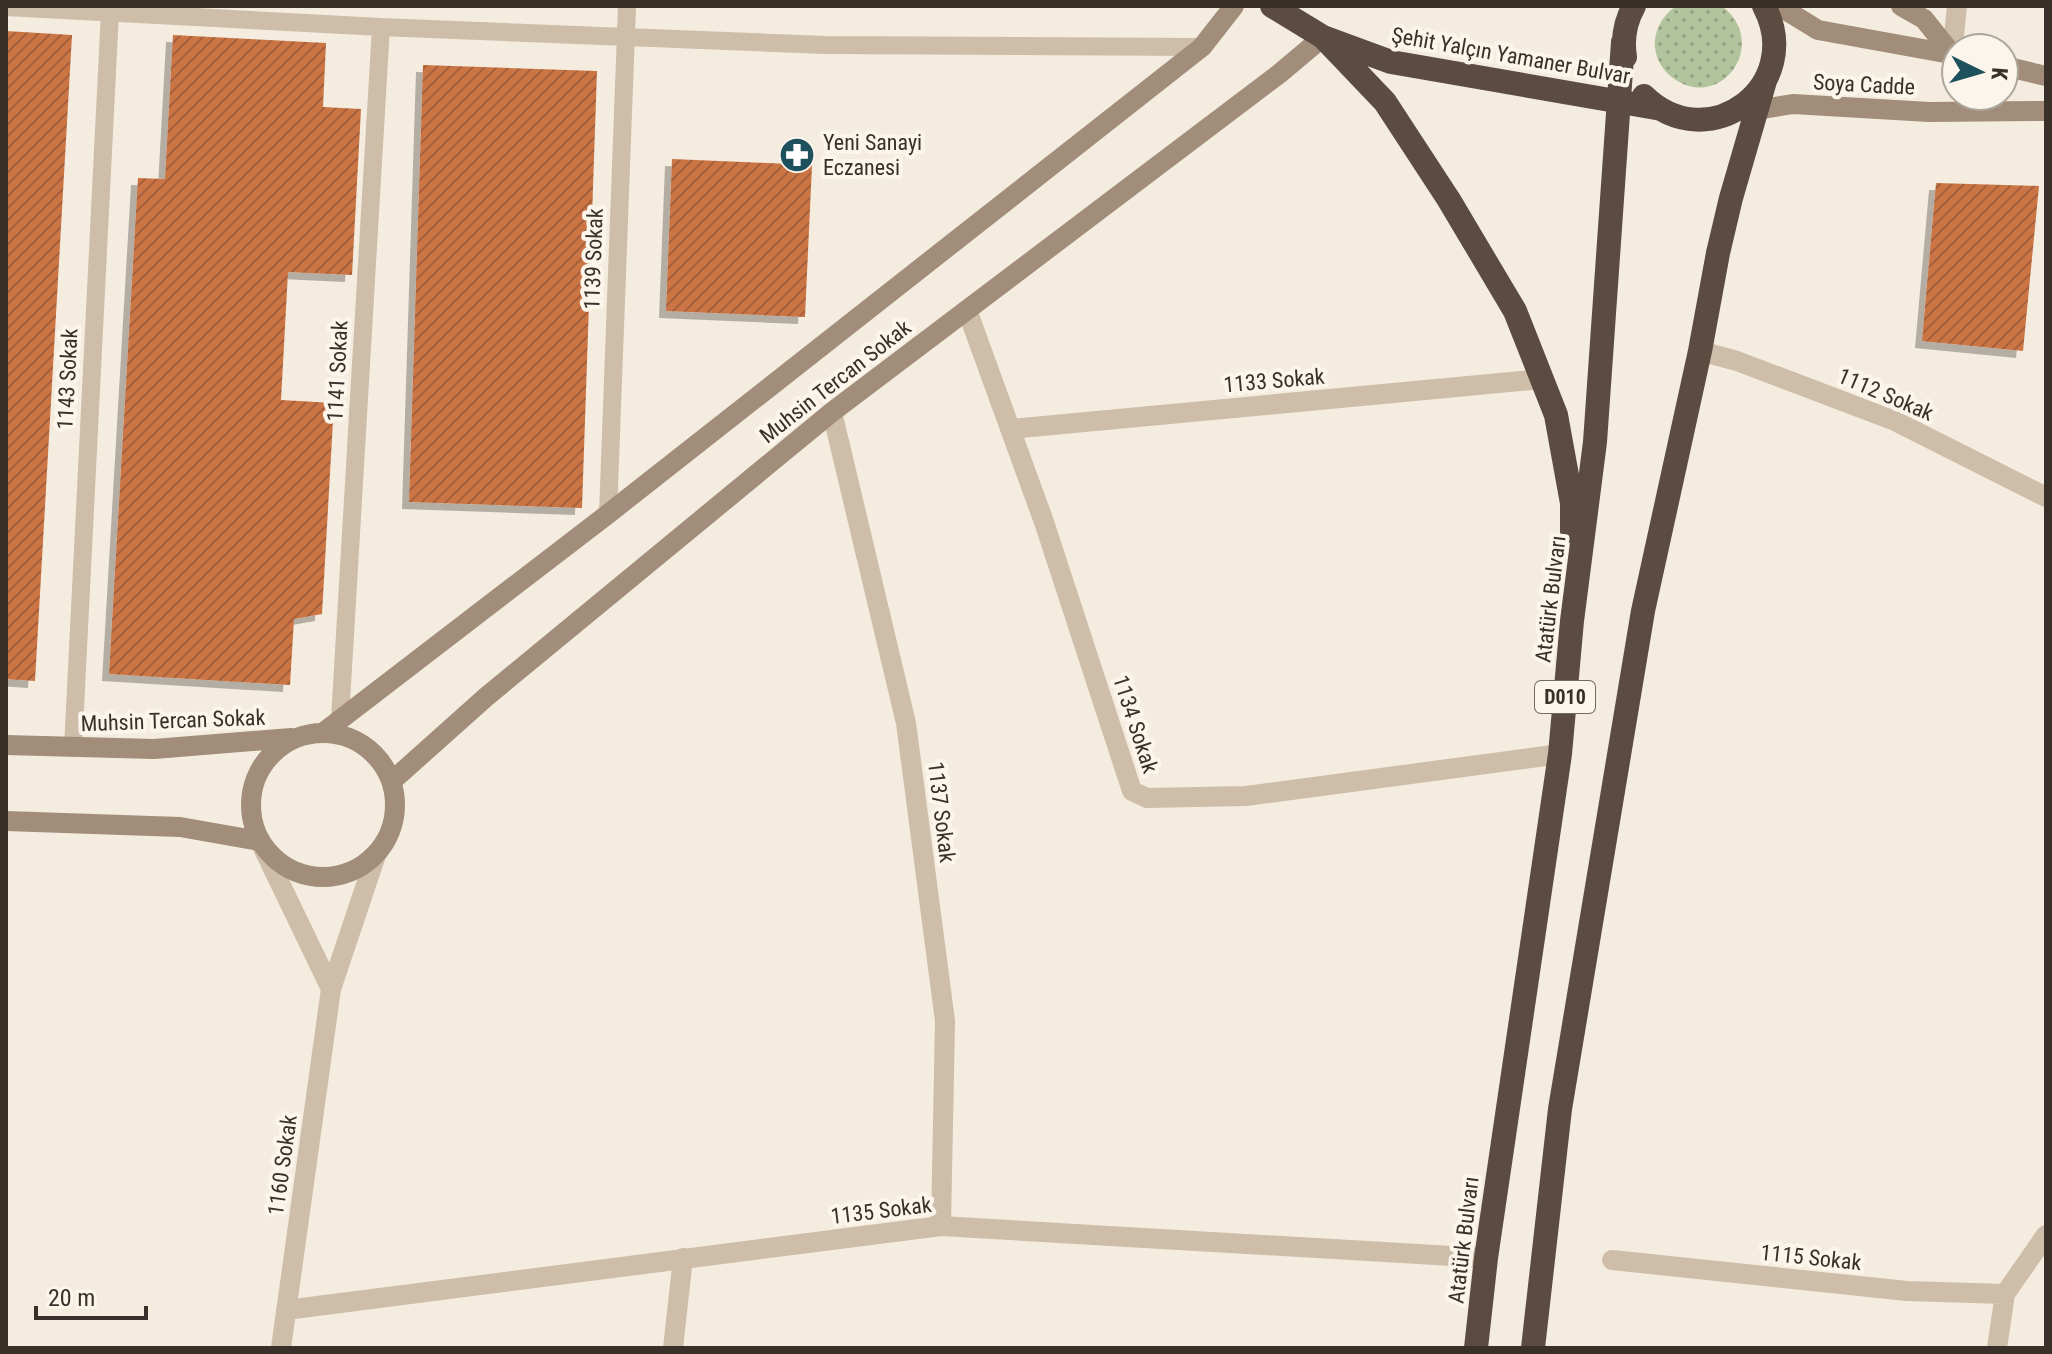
<svg xmlns="http://www.w3.org/2000/svg" width="2052" height="1354" viewBox="0 0 2052 1354" font-family="'Roboto Condensed',sans-serif">
  <style>
    .grass { fill: url(#grass-dots) }
    .building { fill: url(#building-hatch); filter: url(#shadow) }
    .lines { fill: none; stroke-linecap: round; stroke-linejoin: round }
    .lane { stroke: #cdbda9; stroke-width: 18 }
    .street { stroke: #cdbda9; stroke-width: 20 }
    .secondary { stroke: #a18d7a; stroke-width: 20 }
    .highway { stroke: #5b4b40; stroke-width: 24 }
    .labels { text-anchor: middle; stroke-width: 8; stroke-linejoin: round; paint-order: stroke }
    .shield { fill: #fbf5eb; stroke: #736b63; stroke-width: 2 }
    .shield-label { font-size: 20px; font-weight: bold; fill: #393029 }
    .street-label { font-size: 22px; fill: #393029; stroke: #fbf5eb }
    .poi-label { font-size: 22px; fill: #393029; stroke: #fbf5eb; text-anchor: start }
  </style>
  <defs>
    <pattern id="grass-dots" width="8" height="8" patternUnits="userSpaceOnUse" patternTransform="scale(2)"><rect width="8" height="8" fill="#b2c49d"/><path d="M2 2h.1M6 6h.1" fill="none" stroke="#92a080" stroke-width="1.8" stroke-linecap="round"/></pattern>
    <pattern id="building-hatch" width="6" height="6" patternUnits="userSpaceOnUse" patternTransform="scale(2)"><rect width="6" height="6" fill="#cb7545"/><path d="M-1 1l2-2M0 6l6-6M5 7l2-2" fill="none" stroke="#a6603a"/></pattern>
    <filter id="shadow"><feDropShadow dx="-7" dy="7" stdDeviation="0" flood-color="#0004"/></filter>
  </defs>
  <rect width="100%" height="100%" fill="#f4ecde"/>
  <path class="grass" d="M1677,6H1722C1771,44 1720,113 1673,78C1663,71 1656,59 1655,47C1654,30 1663,14 1677,6Z"/>
  <path class="building" d="M6,31L72,35L35,681L6,679Z
    M173,35L326,43L323,107L361,109L352,275L288,272L281,400L334,403L322,614L294,619L290,685L109,674L138,178L165,179Z
    M423,65L597,71L582,508L409,502Z
    M672,159L812,165L805,317L666,311Z
    M1936,183L2039,186L2023,351L1922,341Z"/>
  <g class="lines">
    <path class="lane" d="M6,7L381,27L825,45L1202,47
      M608,514L627,6
      M340,719L381,27
      M73,748L110,12"/>
    <path class="street" d="M1952,54L1957,6
      M967,310L1044,522L1132,791L1147,798L1246,796L1560,754
      M1700,351L1737,361L1895,421L2046,497
      M832,412L906,723L945,1021L941,1226
      M1011,429L1542,379
      M263,848L331,989
      M1612,1260L1907,1291L2005,1294
      M286,1310L941,1226L1486,1258
      M281,1348L331,989L376,855
      M673,1348L683,1258
      M1997,1348L2005,1294L2046,1235"/>
    <path class="secondary" d="M1779,6L1818,30L1956,55
      M1901,6L1924,19L1952,54
      M2004,66L2046,76
      M1744,112L1793,104L1929,112L2046,111
      M324,732L608,514L1202,47L1234,6
      M251 805a72 72 0 1 1 144 0a72 72 0 1 1-144 0Z
      M6,745L154,749L291,738
      M392,781L486,697L832,412L1279,74L1323,37
      M6,821L180,827L259,841"/>
    <path class="highway" d="M1272,6L1323,37L1391,62L1656,108
      M1323,37L1385,102L1449,200L1515,311L1556,415L1572,503V531
      M1625,57C1622,38 1625,22 1634,6
      M1644,96C1709,159 1806,85 1764,6
      M1476,1348L1486,1258L1560,754L1572,621L1595,442L1623,42
      M1533,1348L1560,1109L1643,611L1700,351L1718,253L1731,198L1765,81"/>
  </g>
  <defs>
    <symbol id="pharmacy-disc" viewBox="-11 -11 22 22"><circle r="9.5" fill="#1d515d" stroke="#fbf5eb"/><path d="M-2-6h4v4h4v4h-4v4h-4v-4h-4v-4h4Z" fill="#fff"/></symbol>
  </defs>
  <g fill-rule="evenodd">
    <use href="#pharmacy-disc" x="777" y="135" width="40" height="40"/>
  </g>
  <g class="labels">
    <rect class="shield" x="1535" y="681" width="60" height="32" rx="6"/>
    <g class="shield-label">
      <text x="1565" y="704">D010</text>
    </g>
    <g class="street-label">
      <text transform="translate(1511 55) rotate(10)" y="8">Şehit Yalçın Yamaner Bulvar</text>
      <text transform="translate(1864 84) rotate(3)" y="8">Soya Cadde</text>
      <text transform="translate(593 259) rotate(-88)" y="8">1139 Sokak</text>
      <text transform="translate(337 371) rotate(-87)" y="8">1141 Sokak</text>
      <text transform="translate(67 379) rotate(-87)" y="8">1143 Sokak</text>
      <text transform="translate(1274 380) rotate(-5)" y="8">1133 Sokak</text>
      <text transform="translate(835 381) rotate(-38)" y="8">Muhsin Tercan Sokak</text>
      <text transform="translate(1886 394) rotate(23)" y="8">1112 Sokak</text>
      <text transform="translate(1550 599) rotate(-83)" y="8">Atatürk Bulvarı</text>
      <text transform="translate(173 720) rotate(-2)" y="8">Muhsin Tercan Sokak</text>
      <text transform="translate(1136 724) rotate(72)" y="8">1134 Sokak</text>
      <text transform="translate(942 812) rotate(83)" y="8">1137 Sokak</text>
      <text transform="translate(282 1165) rotate(-82)" y="8">1160 Sokak</text>
      <text transform="translate(881 1210) rotate(-7)" y="8">1135 Sokak</text>
      <text transform="translate(1463 1240) rotate(-83)" y="8">Atatürk Bulvarı</text>
      <text transform="translate(1811 1257) rotate(6)" y="8">1115 Sokak</text>
    </g>
    <g class="poi-label">
      <text x="823" y="150">Yeni Sanayi<tspan x="823" dy="25">Eczanesi</tspan></text>
    </g>
  </g>
  <rect width="2052" height="1354" fill="none" stroke="#393029" stroke-width="16"/>
  <g transform="translate(1980 72) rotate(95)"><circle r="38" fill="#fbf5eb" stroke="#ada69d" stroke-width="2"/>
  <path d="M0-6L14 30L0 20L-14 30Z" fill="#1d515d"/>
  <text y="-12" font-size="22" font-weight="bold" text-anchor="middle" fill="#393029">K</text>
  </g>
  <path d="M36 1306v12h110v-12" fill="none" stroke="#393029" stroke-width="4"/>
  <text x="48" y="1306" font-size="24" fill="#393029" stroke="#fbf5eb" stroke-width="6" paint-order="stroke">20 m</text>
</svg>
